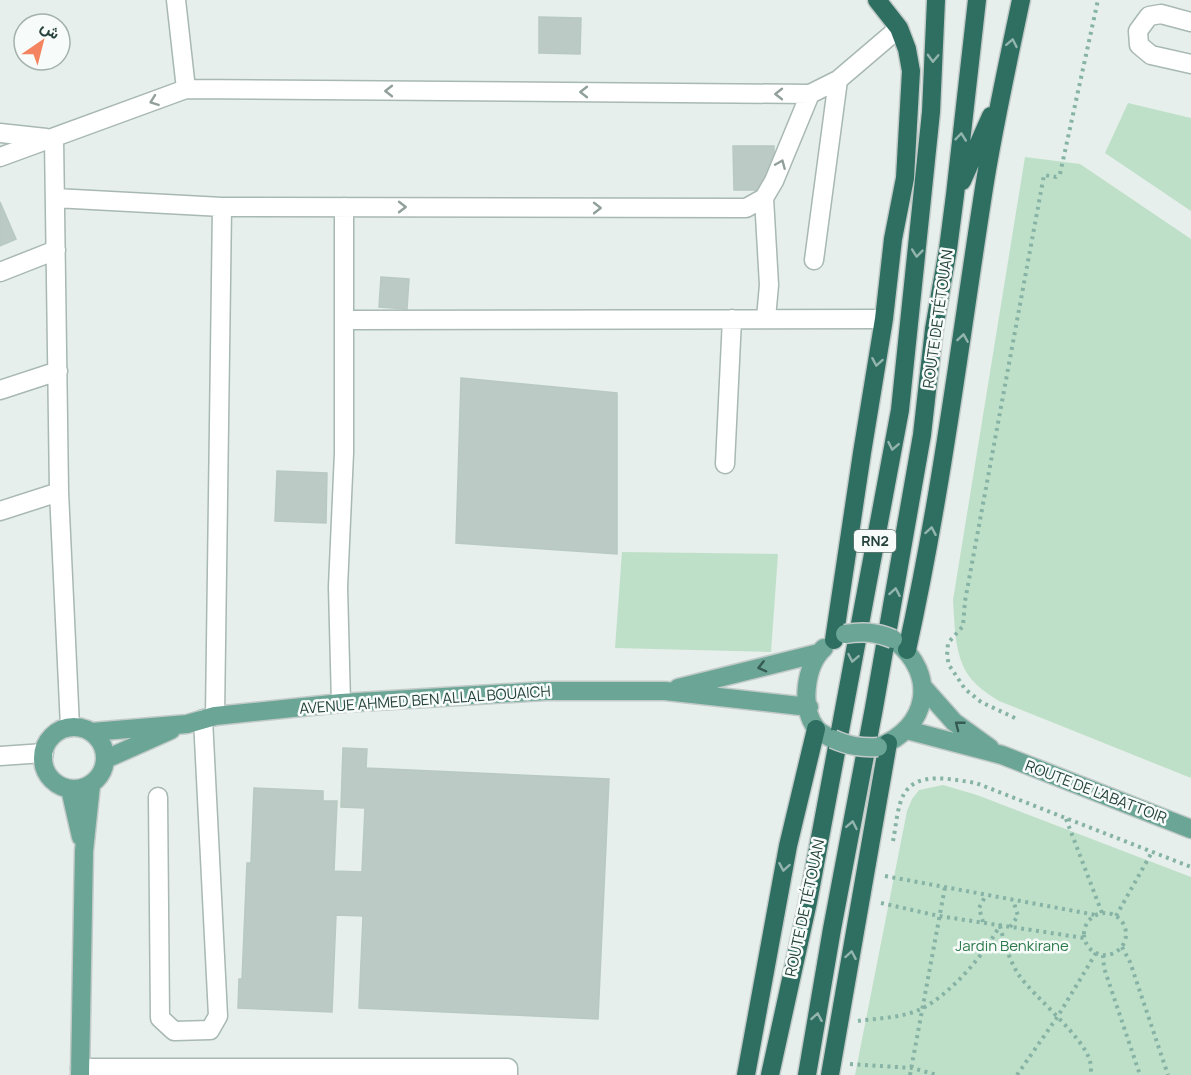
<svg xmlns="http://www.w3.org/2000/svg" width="1191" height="1075" viewBox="0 0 1191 1075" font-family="Manrope,Vazirmatn,sans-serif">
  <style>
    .green { fill: #bfe0c8 }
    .building { fill: #bbcac4; stroke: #b8c9c2; stroke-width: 1.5 }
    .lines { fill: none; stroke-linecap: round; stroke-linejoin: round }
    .minor-casing { stroke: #a8b8b2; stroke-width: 21 }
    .major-casing { stroke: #c2cac8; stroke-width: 21 }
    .highway-casing { stroke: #c2cac8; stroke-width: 21 }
    .path { stroke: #86b3a5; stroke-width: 4; stroke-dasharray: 3 4.5; stroke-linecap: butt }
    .minor { stroke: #fff; stroke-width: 18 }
    .major { stroke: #6aa596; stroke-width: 18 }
    .highway { stroke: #2f6f62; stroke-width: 18 }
    .major-bridge-casing { stroke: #c2cac8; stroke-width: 21; stroke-linecap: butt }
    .major-bridge { stroke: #6aa596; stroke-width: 18 }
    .oneway { stroke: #93b5ae }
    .oneway2 { stroke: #92a09c }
    .oneway3 { stroke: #365b51 }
    .labels { text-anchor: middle; stroke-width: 5; stroke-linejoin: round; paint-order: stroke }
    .shield { fill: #f7fbf9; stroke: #637a73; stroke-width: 1.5 }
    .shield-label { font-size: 14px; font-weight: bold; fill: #24423a }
    .street-label { font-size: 15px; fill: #24423a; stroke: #f7fbf9 }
    .park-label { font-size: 15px; fill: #2d7a4b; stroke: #f7fbf9 }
  </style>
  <rect width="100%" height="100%" fill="#e6efeb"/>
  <path class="green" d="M1128,103L1191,118V211L1105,153Z
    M1025,157L1080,164L1191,239V778L999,701C991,696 983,691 976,684C954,664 955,628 953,600Z
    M622,552L778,554L771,652L615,648Z
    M943,785L977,795L1191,877V1075H855L907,811L912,799L919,790Z"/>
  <path class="building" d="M539,17L581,18L580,54L539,53Z
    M733,146H774V177L759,190H734Z
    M0,202L16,239L0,246Z
    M381,277L409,279L407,309L379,307Z
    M461,378L617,393V554L456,543Z
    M277,471L327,473L326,523L275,521Z
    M343,748L367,749L366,768L609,779L598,1019L359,1008L363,916L336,915L332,1012L238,1008L239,979H242L247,863H251L254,788L323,791V801H337L334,871L362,872L365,808L341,807Z"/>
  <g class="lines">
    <defs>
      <path id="minor" d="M176,0L186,89
        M1191,22L1161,14L1149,16L1138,31L1139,45L1151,55L1191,64
        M0,133L46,138
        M54,138L59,492L70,727
        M0,157L186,89L810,94L838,80L899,28
        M55,198L222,207L746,208L764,198L774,181L810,94
        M764,198L769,285L766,318
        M814,260L838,80
        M0,272L56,250
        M344,320L884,319
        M0,390L58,371
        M725,464L732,319
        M0,511L59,492
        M341,703L338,587L344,453V207
        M215,716L222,207
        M0,756L44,753
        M158,797L160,1018L174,1031L210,1030L218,1016L203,719
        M80,1068H508V1075"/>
      <path id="major" d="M824,648C805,665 800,708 816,728C820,733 827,736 833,739
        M923,687L954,722L990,748
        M678,688L819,653
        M43 758a31 31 0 1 1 62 0a31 31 0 1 1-62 0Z
        M907,730L1002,755L1191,829
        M92,732L187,724L215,716L341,703L545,691H665L809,707
        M878,747C929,728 938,674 895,641
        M106,759L171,730
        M70,789L81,837
        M80,1075L84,851L91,785"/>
      <path id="highway" d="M962,181L991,116
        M834,640L862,453L884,319L893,239L905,178L911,71L907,49L899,28L877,0
        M907,650C941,497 960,342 984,188C994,125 1008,62 1021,0
        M746,1075L788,846L816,729
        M770,1075L808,902L900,410L931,112L936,0
        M807,1075L832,929L874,708L922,435L934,329L948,249L955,195L977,0
        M830,1075L888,743"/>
    </defs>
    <use href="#minor" class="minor-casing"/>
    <use href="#major" class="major-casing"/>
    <use href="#highway" class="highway-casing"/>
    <path class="path" d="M1015,718L981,702L965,689L949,665L947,656L948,643L963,626L965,601L1044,175L1056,177L1060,174L1098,0
      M1066,819L1102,913
      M893,841C896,827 897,806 904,794C918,770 954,780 976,783L1191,867
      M885,876L1096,915
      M881,903L939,916L1084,938
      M1084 934a21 21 0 1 1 42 0a21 21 0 1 1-42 0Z
      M1116,916L1152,852
      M983,922L979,908L986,895
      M1000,926C1004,942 1009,959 1018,974C1035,998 1083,1036 1090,1061C1091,1065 1091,1071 1091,1075
      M1010,927L1018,916L1013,900
      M1122,947L1130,962L1168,1075
      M1103,955L1104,968L1140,1075
      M858,1021C878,1018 902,1018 921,1009C951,994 985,954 1000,925
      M850,1064L912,1068L937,1075
      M910,1075L945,887
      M1017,1075L1058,1016L1096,953"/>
    <use href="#minor" class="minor"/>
    <use href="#major" class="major"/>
    <use href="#highway" class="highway"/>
    <defs>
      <path id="major-bridge" d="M845,634C863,631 876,632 893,639
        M833,739C849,746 861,748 878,747"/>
    </defs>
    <use href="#major-bridge" class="major-bridge-casing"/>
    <use href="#major-bridge" class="major-bridge"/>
  </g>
  <defs><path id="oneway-chevron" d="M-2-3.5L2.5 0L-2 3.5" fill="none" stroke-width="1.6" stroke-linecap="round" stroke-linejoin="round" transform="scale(1.5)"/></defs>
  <g class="oneway">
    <use href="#oneway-chevron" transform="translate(1012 43) rotate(-79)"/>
    <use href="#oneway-chevron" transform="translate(933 58) rotate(92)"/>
    <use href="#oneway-chevron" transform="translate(961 137) rotate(-84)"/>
    <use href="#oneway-chevron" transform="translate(917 253) rotate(96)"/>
    <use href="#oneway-chevron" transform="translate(963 338) rotate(-81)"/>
    <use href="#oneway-chevron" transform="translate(877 362) rotate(100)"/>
    <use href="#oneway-chevron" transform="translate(893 446) rotate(101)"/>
    <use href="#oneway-chevron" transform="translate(931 531) rotate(-80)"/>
    <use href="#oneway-chevron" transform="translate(895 592) rotate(-80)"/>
    <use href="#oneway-chevron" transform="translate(853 658) rotate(101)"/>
    <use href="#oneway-chevron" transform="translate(852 825) rotate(-79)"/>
    <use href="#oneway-chevron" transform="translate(784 867) rotate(100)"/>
    <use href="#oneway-chevron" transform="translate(851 955) rotate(-80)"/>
    <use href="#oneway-chevron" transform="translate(817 1017) rotate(-80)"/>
  </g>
  <g class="oneway2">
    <use href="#oneway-chevron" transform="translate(389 91) rotate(-180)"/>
    <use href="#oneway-chevron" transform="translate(584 92) rotate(-180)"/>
    <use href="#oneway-chevron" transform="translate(779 94) rotate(-180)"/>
    <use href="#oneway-chevron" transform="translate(154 101) rotate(160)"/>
    <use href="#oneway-chevron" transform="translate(781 164) rotate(-67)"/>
    <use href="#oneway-chevron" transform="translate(402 207)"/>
    <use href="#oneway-chevron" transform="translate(597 208)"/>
  </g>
  <g class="oneway3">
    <use href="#oneway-chevron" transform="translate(762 667) rotate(166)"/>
    <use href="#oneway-chevron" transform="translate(959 725) rotate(-142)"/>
  </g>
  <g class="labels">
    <rect class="shield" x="854" y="530" width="42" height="22" rx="4.5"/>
    <g class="shield-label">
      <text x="875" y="546">RN2</text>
    </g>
    <g class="street-label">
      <text transform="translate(938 319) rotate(-82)" y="5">ROUTE DE TÉTOUAN</text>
      <text transform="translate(425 700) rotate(-4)" y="5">AVENUE AHMED BEN ALLAL BOUAICH</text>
      <text transform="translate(1096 792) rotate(21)" y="5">ROUTE DE L’ABATTOIR</text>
      <text transform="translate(805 908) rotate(-78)" y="5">ROUTE DE TÉTOUAN</text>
    </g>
    <g class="park-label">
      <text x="1012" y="951">Jardin Benkirane</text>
    </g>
  </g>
  <g transform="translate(42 42) rotate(35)"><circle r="28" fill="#f7fbf9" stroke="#a3b1ad" stroke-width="1.5"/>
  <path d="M0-4.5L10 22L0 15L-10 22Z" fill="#f4845f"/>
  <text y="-9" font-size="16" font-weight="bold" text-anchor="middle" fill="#24423a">ش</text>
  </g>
</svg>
